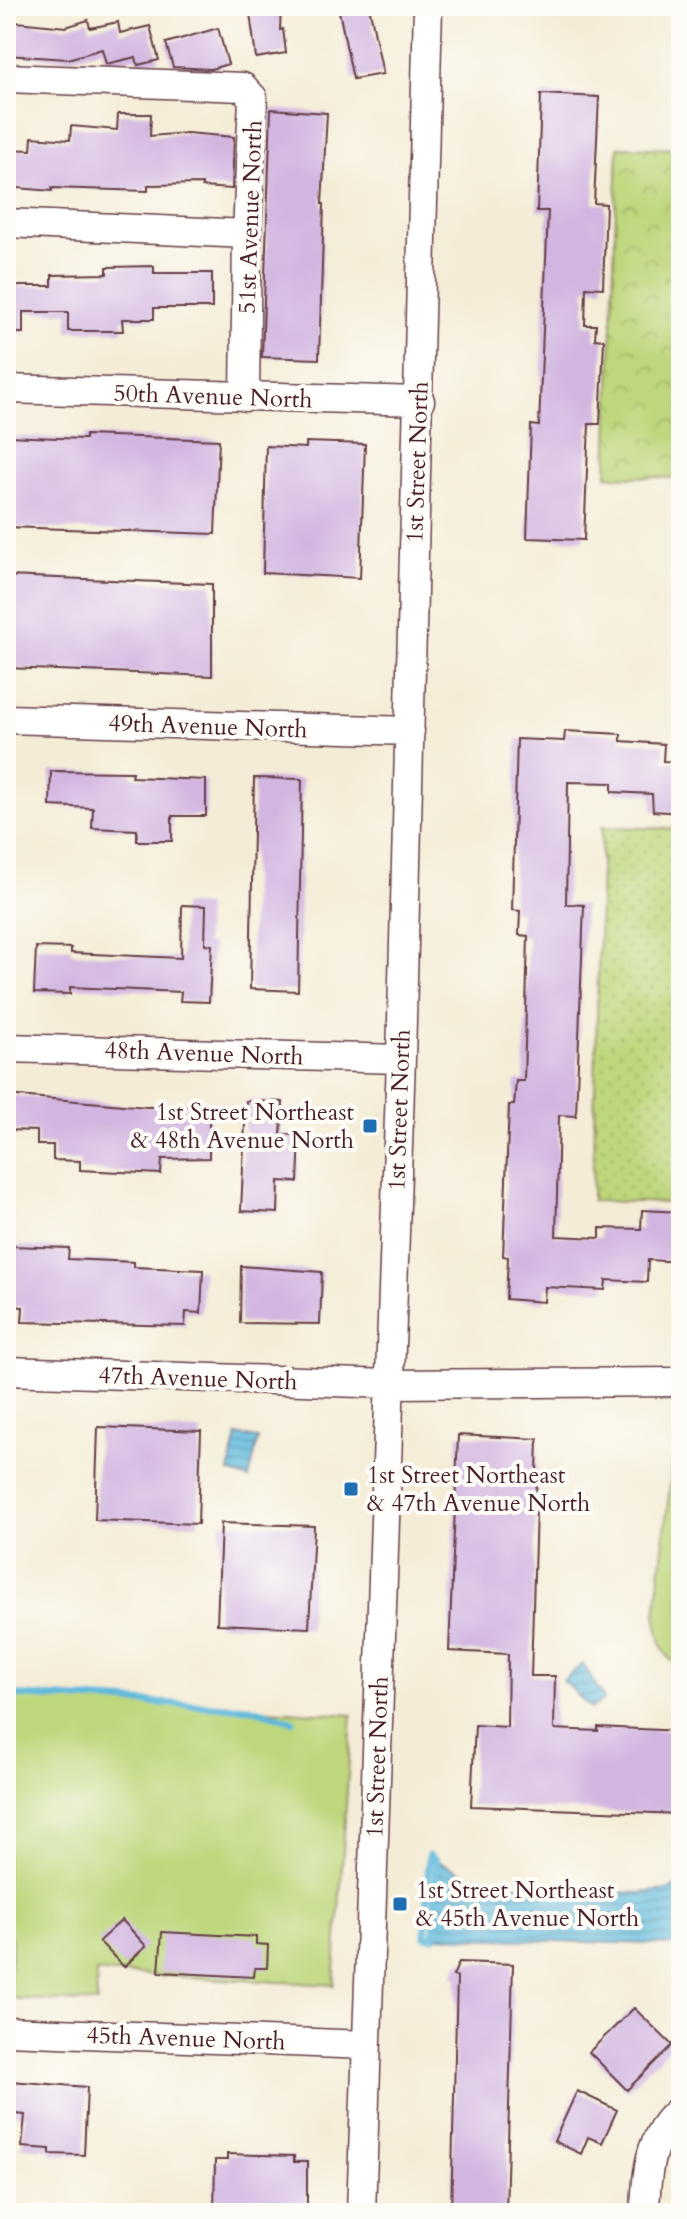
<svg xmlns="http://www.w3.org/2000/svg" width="687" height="2219" viewBox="0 0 687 2219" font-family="Cardo,serif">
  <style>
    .grass { fill: url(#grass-dots); stroke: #847b53; stroke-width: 2 }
    .park { fill: url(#park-crowns); stroke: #847b53; stroke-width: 2 }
    .garden { fill: #bed77b; stroke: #847b53; stroke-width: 2 }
    .water { fill: url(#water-rules); stroke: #546c84; stroke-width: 2 }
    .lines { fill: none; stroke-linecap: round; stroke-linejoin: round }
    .stream { stroke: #5eb9dc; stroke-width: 7 }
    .building { fill: #d2b5e0 }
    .minor-casing { stroke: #643e45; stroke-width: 31 }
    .minor { stroke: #fff; stroke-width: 28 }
    .poi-dot { fill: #1f6fb2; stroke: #fdfcf7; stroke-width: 3 }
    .labels { text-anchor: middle; stroke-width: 8; stroke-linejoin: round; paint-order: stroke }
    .street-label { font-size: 24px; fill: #4a1f2b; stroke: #fdfcf7 }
    .poi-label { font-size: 24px; fill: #4a1f2b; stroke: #fdfcf7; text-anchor: start }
  </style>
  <defs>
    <pattern id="grass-dots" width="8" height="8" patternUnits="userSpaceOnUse" patternTransform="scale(2)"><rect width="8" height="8" fill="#bed77b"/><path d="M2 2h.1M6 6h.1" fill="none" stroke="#a5b86a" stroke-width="1.8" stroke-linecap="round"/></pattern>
    <pattern id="park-crowns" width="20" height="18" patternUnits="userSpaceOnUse" patternTransform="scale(2)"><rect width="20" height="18" fill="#bed77b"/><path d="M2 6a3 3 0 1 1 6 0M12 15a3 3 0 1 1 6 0" fill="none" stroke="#a5b86a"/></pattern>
    <pattern id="water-rules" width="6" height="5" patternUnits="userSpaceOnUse" patternTransform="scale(2)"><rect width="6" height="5" fill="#5eb9dc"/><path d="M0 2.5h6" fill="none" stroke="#5096b3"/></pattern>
  </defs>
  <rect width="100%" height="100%" fill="#fdfcf7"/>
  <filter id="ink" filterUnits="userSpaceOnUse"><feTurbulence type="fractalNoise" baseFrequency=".0125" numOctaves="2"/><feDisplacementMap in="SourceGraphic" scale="16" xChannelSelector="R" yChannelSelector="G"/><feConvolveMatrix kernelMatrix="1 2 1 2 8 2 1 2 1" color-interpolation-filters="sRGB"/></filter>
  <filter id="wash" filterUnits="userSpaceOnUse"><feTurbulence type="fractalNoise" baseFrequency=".006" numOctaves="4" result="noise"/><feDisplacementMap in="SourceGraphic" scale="32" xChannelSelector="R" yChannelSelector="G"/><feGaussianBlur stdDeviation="1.8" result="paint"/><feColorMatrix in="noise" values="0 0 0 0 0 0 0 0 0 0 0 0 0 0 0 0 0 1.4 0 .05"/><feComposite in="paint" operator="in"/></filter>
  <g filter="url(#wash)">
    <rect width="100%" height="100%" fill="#f4ecd6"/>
    <path class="grass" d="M602,827L681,829V1203L592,1201Z"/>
    <path class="park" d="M618,147L681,149V478L607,476Z"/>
    <path class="garden" d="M681,1382V1669C661,1656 658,1636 656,1613Z
      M6,1695L352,1715L334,1985L96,1972L97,2003L8,1998L12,1938L6,1936Z"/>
    <path class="water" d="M237,1435L258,1439L249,1479L229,1472Z
      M583,1664L604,1699L591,1709L563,1680Z
      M436,1860L471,1877L528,1887L636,1893L669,1890L681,1882V1945L434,1937Z"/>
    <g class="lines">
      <path class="stream" d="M6,1695L250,1708L293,1721
        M429,1855L436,1860L434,1937L425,1936Z"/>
    </g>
    <g id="blocks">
      <path class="building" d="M249,6H281L280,30L283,29L286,53L256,58Z
        M338,6H369L383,74L353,79Z
        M88,20L90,28L118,22L120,33L150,26L159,60L138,65L136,57L106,64L102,49L68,59L6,55L7,21L66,27Z
        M218,28L228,64L211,69L173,67L166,43Z
        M541,94L599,97L594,203L606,204L603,288L586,287L585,325H596L595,339L604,340L600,424H589L584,540L527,538L531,425L539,426L548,211H537Z
        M271,109L327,113L322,204H324L319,359L262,357Z
        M118,114H151L150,136L187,133L234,137L232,189L202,187V184L148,185V191L52,188V191L6,187V149L31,150L32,137L70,140L71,126L117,130Z
        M154,266V273H212V308H154V319H122L123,331H68V312H23V333H6V286H52V275L107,274V267Z
        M85,435L219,440L215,534L6,527V436L85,439Z
        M306,442L365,444L360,578L263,573L266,446L306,448Z
        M6,576L212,584V676L6,668Z
        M565,731L621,734V741L664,744L663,761L681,762V813L653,811L652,794L612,792V783L568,782L566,904L584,905L576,1116L559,1115L556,1236L600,1238V1228L641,1229L642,1210L681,1212V1262L648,1260L647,1282L606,1280L605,1290L545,1287L544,1302L506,1299L508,1257L503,1256L509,1105H514L516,1081H524L528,936L519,935L520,911L512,910L517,739L564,741Z
        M51,771L132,772L131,777L206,780V816H172V841H137V830L92,828L93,808L50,806Z
        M254,778L302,779L298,991L250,989Z
        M182,905L206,906L205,944L212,945L209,1002L180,1001L181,992L70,987V994L34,993L36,947L71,948V953L181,958Z
        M6,1095L147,1107L209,1106V1158L162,1159L161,1174L80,1170V1161L53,1160V1145H37V1131L6,1130Z
        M246,1101L283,1102L281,1134L300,1135L298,1182L279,1181L278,1213L241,1211Z
        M10,1246L69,1248L68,1259L134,1262V1267L203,1270L201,1313L186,1312L185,1326L22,1322L23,1307L8,1306Z
        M241,1266L322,1272L320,1324L240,1323Z
        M98,1427L201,1431L198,1524L95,1520Z
        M458,1435L538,1439L531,1676H555L554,1729L598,1731V1727L681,1731V1814L471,1806L475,1725L507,1727L508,1654L449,1651Z
        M221,1523L314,1526L309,1628L217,1624Z
        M122,1920L146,1946L124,1967L99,1941Z
        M162,1932L256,1937V1944L268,1945L267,1968H255L254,1977L159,1972Z
        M459,1962L513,1964L506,2213H451L457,1977L453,1976Z
        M634,2008L672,2045L627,2090L589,2052Z
        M10,2081L87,2087L84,2155L50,2154V2149L22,2147L25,2115L7,2113Z
        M577,2091L617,2110L602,2143L588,2137L581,2154L554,2141Z
        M227,2154L294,2156V2162H307V2213H214L215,2160H227Z"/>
    </g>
  </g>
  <g filter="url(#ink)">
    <use href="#blocks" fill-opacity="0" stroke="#643e45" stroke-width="2"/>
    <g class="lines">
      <defs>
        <path id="minor" d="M6,78L243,87L253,98L247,234L245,397
          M6,223L247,234
          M6,389L420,401
          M6,719L410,731
          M6,1048L401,1059
          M6,1371L390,1384L681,1382
          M6,2031L366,2045
          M361,2213L401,1059L428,6
          M645,2213C646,2176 649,2132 681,2109"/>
      </defs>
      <use href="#minor" class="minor-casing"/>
      <use href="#minor" class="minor"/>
    </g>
  </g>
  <g class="poi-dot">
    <rect x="362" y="1118" width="16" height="16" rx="4"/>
    <rect x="343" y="1481" width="16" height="16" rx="4"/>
    <rect x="392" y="1896" width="16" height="16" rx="4"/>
  </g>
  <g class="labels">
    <g class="street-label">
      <text transform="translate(250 217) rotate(-88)" y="8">51st Avenue North</text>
      <text transform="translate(213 396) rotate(2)" y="8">50th Avenue North</text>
      <text transform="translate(417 462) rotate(-88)" y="8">1st Street North</text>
      <text transform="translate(208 726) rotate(2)" y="8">49th Avenue North</text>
      <text transform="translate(204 1053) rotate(2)" y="8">48th Avenue North</text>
      <text transform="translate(399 1110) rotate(-88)" y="8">1st Street North</text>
      <text transform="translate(198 1378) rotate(2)" y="8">47th Avenue North</text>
      <text transform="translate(377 1757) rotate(-88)" y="8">1st Street North</text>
      <text transform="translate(186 2038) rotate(2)" y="8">45th Avenue North</text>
    </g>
    <g class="poi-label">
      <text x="354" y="1120" text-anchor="end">1st Street Northeast<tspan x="354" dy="28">&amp; 48th Avenue North</tspan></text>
      <text x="367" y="1483">1st Street Northeast<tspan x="367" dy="28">&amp; 47th Avenue North</tspan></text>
      <text x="416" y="1898">1st Street Northeast<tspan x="416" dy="28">&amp; 45th Avenue North</tspan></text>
    </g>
  </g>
  <rect width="687" height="2219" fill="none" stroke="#fdfcf7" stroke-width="32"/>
</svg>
